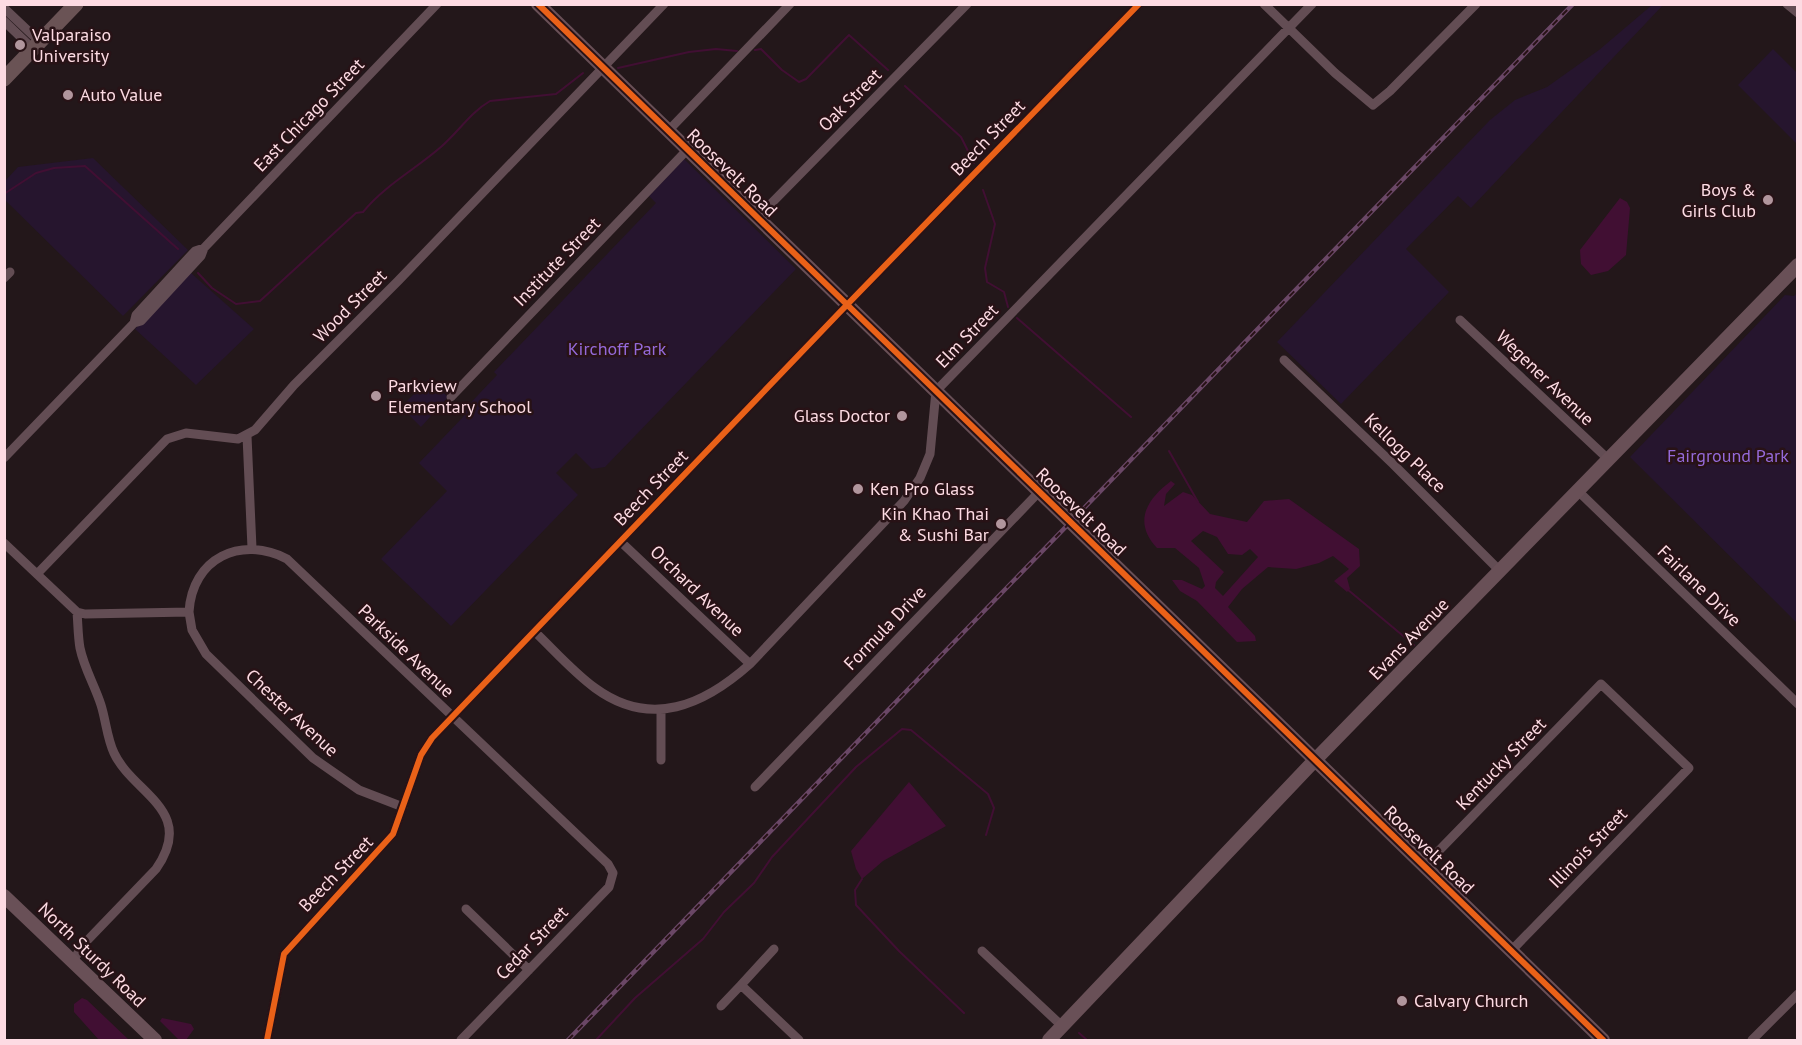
<svg xmlns="http://www.w3.org/2000/svg" width="1802" height="1045" viewBox="0 0 1802 1045" font-family="'PT Sans',sans-serif">
  <style>
    .green { fill: #26152e }
    .water { fill: #410f33; fill-rule: evenodd }
    .lines { fill: none; stroke-linecap: round; stroke-linejoin: round }
    .stream { stroke: #410f33; stroke-width: 2 }
    .street { stroke: #634d54; stroke-width: 9 }
    .secondary { stroke: #695057; stroke-width: 14 }
    .primary { stroke: #6a5355; stroke-width: 15 }
    .rail-casing { stroke: #6a4766; stroke-width: 4.5 }
    .rail { stroke: #281216; stroke-width: 2; stroke-dasharray: 7; stroke-linecap: butt }
    .cycleway-casing { stroke: #281216; stroke-width: 10 }
    .cycleway { stroke: #ea6118; stroke-width: 6 }
    .poi-dot { fill: #b1969d; stroke: #281216; stroke-width: 2 }
    .labels { text-anchor: middle; stroke-width: 5; stroke-linejoin: round; paint-order: stroke }
    .poi-label { font-size: 18px; fill: #fddbe3; stroke: #281216; text-anchor: start }
    .street-label { font-size: 18px; fill: #fddbe3; stroke: #281216 }
    .park-label { font-size: 18px; fill: #956ada; stroke: #281216 }
  </style>
  <rect width="100%" height="100%" fill="#23171a"/>
  <path class="green" d="M1652,5H1663L1471,208L1458,196L1406,249L1449,292L1341,404L1277,342L1490,120L1515,100L1547,87L1599,50Z
    M1773,49L1797,73V144L1738,85Z
    M93,158L188,250L123,316L5,200V181L18,167Z
    M684,159L796,269L605,467L592,469L576,453L556,473L578,495L451,626L381,559L447,491L419,463L464,416L461,413L497,375L494,372L656,203L649,196Z
    M191,273L254,329L196,385L135,329Z
    M1797,293V623L1630,457L1785,295L1794,296Z
    M429,379L448,397L421,427L401,407Z"/>
  <path class="water" d="M1620,198L1627,202L1630,208L1626,255L1608,271L1591,275L1581,264L1580,250Z
    M1171,481L1175,484L1166,494L1164,506L1183,492L1192,495L1210,514L1247,522L1264,501L1289,499L1359,549L1360,566L1347,578L1350,589L1347,592L1334,581L1349,569L1333,556L1319,563L1296,569L1268,567L1242,589L1228,607L1255,636L1256,641L1237,642L1197,601L1180,591L1172,580H1182L1202,589L1205,586L1199,568L1175,548H1157C1133,522 1146,500 1171,481ZM1203,531L1217,537L1228,554L1242,555L1250,549L1258,557L1223,596L1215,588L1216,582L1224,572L1191,541Z
    M909,782L946,826L883,861L862,879L856,869L851,851Z
    M82,998L87,1000L129,1040H99L74,1012V1004Z
    M162,1018L191,1024L194,1029L186,1040H179L160,1021Z"/>
  <g class="lines">
    <path class="stream" d="M755,50L761,49L782,70L799,82L806,79L849,35L888,70
      M618,68L689,52L716,49L737,51
      M905,86L961,137L974,163
      M983,190L995,224L985,268L987,282L1004,292L1008,307
      M4,194L36,173L54,168L85,166L178,249
      M198,273L212,288L236,304L260,301L356,213L363,212C385,185 416,169 442,146C459,131 471,112 490,101L556,94L583,73
      M1017,318L1131,417
      M1169,451L1198,502
      M1347,589L1414,645
      M862,879L855,890L856,905L899,951L964,1013
      M1079,1033L1087,1040
      M596,1040L635,998L703,939L724,912L754,883L772,857L856,767L902,729L911,730L988,794L994,808L986,835"/>
    <path class="street" d="M1264,4L1335,73L1373,105L1390,91L1476,4
      M1787,4L1798,13
      M4,8L40,42
      M4,21L33,49
      M668,131L790,4
      M757,218L967,4
      M4,278L10,272
      M1460,320L1608,459
      M134,323L136,315L195,251L204,248
      M1284,360L1393,464L1500,571
      M451,397L687,150
      M247,436L252,548
      M4,458L134,323L141,321L201,256L204,248L437,4
      M1578,491L1798,704
      M621,542L750,664
      M4,543L77,612L85,614L189,612C192,558 241,535 287,559L608,864L613,873L609,887L461,1040
      M37,574L167,439L186,433L238,439L255,430L294,385L398,281L664,4
      M189,612L192,630L206,654L313,758L359,790L403,807
      M534,631C554,650 573,672 595,688C651,729 704,705 750,664L904,501L920,478L930,454L936,391L1312,4
      M661,709V760
      M755,787L1039,492
      M1424,866L1601,684L1689,768L1511,951
      M466,909L529,970
      M982,951L1062,1026
      M73,962L81,947L156,869C197,810 133,794 114,753C107,738 106,721 101,705C95,686 84,668 80,648C78,637 78,624 77,612
      M741,985L774,949
      M721,1006L741,985L799,1040
      M267,1040L284,954L393,834L421,755L432,738L840,312L1139,4
      M1752,1040L1798,994"/>
    <path class="secondary" d="M538,4L1603,1040
      M4,896L155,1040
      M1049,1040L1315,760L1798,265"/>
    <path class="primary" d="M4,79L76,4"/>
    <defs>
      <path id="rail" d="M568,1040L1573,4"/>
    </defs>
    <use href="#rail" class="rail-casing"/>
    <use href="#rail" class="rail"/>
    <defs>
      <path id="cycleway" d="M538,4L1603,1040
        M267,1040L284,954L393,834L421,755L432,738L840,312L1139,4"/>
    </defs>
    <use href="#cycleway" class="cycleway-casing"/>
    <use href="#cycleway" class="cycleway"/>
  </g>
  <g class="poi-dot">
    <circle cx="20" cy="45" r="6"/>
    <circle cx="68" cy="95" r="6"/>
    <circle cx="1768" cy="200" r="6"/>
    <circle cx="376" cy="396" r="6"/>
    <circle cx="902" cy="416" r="6"/>
    <circle cx="858" cy="489" r="6"/>
    <circle cx="1001" cy="524" r="6"/>
    <circle cx="1402" cy="1001" r="6"/>
  </g>
  <g class="labels">
    <g class="poi-label">
      <text x="32" y="41">Valparaiso<tspan x="32" dy="21">University</tspan></text>
      <text x="80" y="101">Auto Value</text>
      <text x="1756" y="196" text-anchor="end">Boys &amp;<tspan x="1756" dy="21">Girls Club</tspan></text>
      <text x="388" y="392">Parkview<tspan x="388" dy="21">Elementary School</tspan></text>
      <text x="890" y="422" text-anchor="end">Glass Doctor</text>
      <text x="870" y="495">Ken Pro Glass</text>
      <text x="989" y="520" text-anchor="end">Kin Khao Thai<tspan x="989" dy="21">&amp; Sushi Bar</tspan></text>
      <text x="1414" y="1007">Calvary Church</text>
    </g>
    <g class="street-label">
      <text transform="translate(850 100) rotate(-45)" y="6">Oak Street</text>
      <text transform="translate(309 115) rotate(-46)" y="6">East Chicago Street</text>
      <text transform="translate(988 138) rotate(-46)" y="6">Beech Street</text>
      <text transform="translate(732 173) rotate(44)" y="6">Roosevelt Road</text>
      <text transform="translate(557 262) rotate(-46)" y="6">Institute Street</text>
      <text transform="translate(350 306) rotate(-45)" y="6">Wood Street</text>
      <text transform="translate(967 336) rotate(-46)" y="6">Elm Street</text>
      <text transform="translate(1545 378) rotate(44)" y="6">Wegener Avenue</text>
      <text transform="translate(1405 453) rotate(44)" y="6">Kellogg Place</text>
      <text transform="translate(651 488) rotate(-46)" y="6">Beech Street</text>
      <text transform="translate(1081 512) rotate(44)" y="6">Roosevelt Road</text>
      <text transform="translate(1699 586) rotate(44)" y="6">Fairlane Drive</text>
      <text transform="translate(697 591) rotate(44)" y="6">Orchard Avenue</text>
      <text transform="translate(885 628) rotate(-46)" y="6">Formula Drive</text>
      <text transform="translate(1409 639) rotate(-46)" y="6">Evans Avenue</text>
      <text transform="translate(406 651) rotate(44)" y="6">Parkside Avenue</text>
      <text transform="translate(292 713) rotate(43)" y="6">Chester Avenue</text>
      <text transform="translate(1501 764) rotate(-46)" y="6">Kentucky Street</text>
      <text transform="translate(1588 848) rotate(-46)" y="6">Illinois Street</text>
      <text transform="translate(1429 850) rotate(44)" y="6">Roosevelt Road</text>
      <text transform="translate(336 874) rotate(-46)" y="6">Beech Street</text>
      <text transform="translate(532 943) rotate(-46)" y="6">Cedar Street</text>
      <text transform="translate(92 955) rotate(44)" y="6">North Sturdy Road</text>
    </g>
    <g class="park-label">
      <text x="617" y="355">Kirchoff Park</text>
      <text x="1728" y="462">Fairground Park</text>
    </g>
  </g>
  <rect width="1802" height="1045" fill="none" stroke="#fddbe3" stroke-width="12"/>
</svg>
